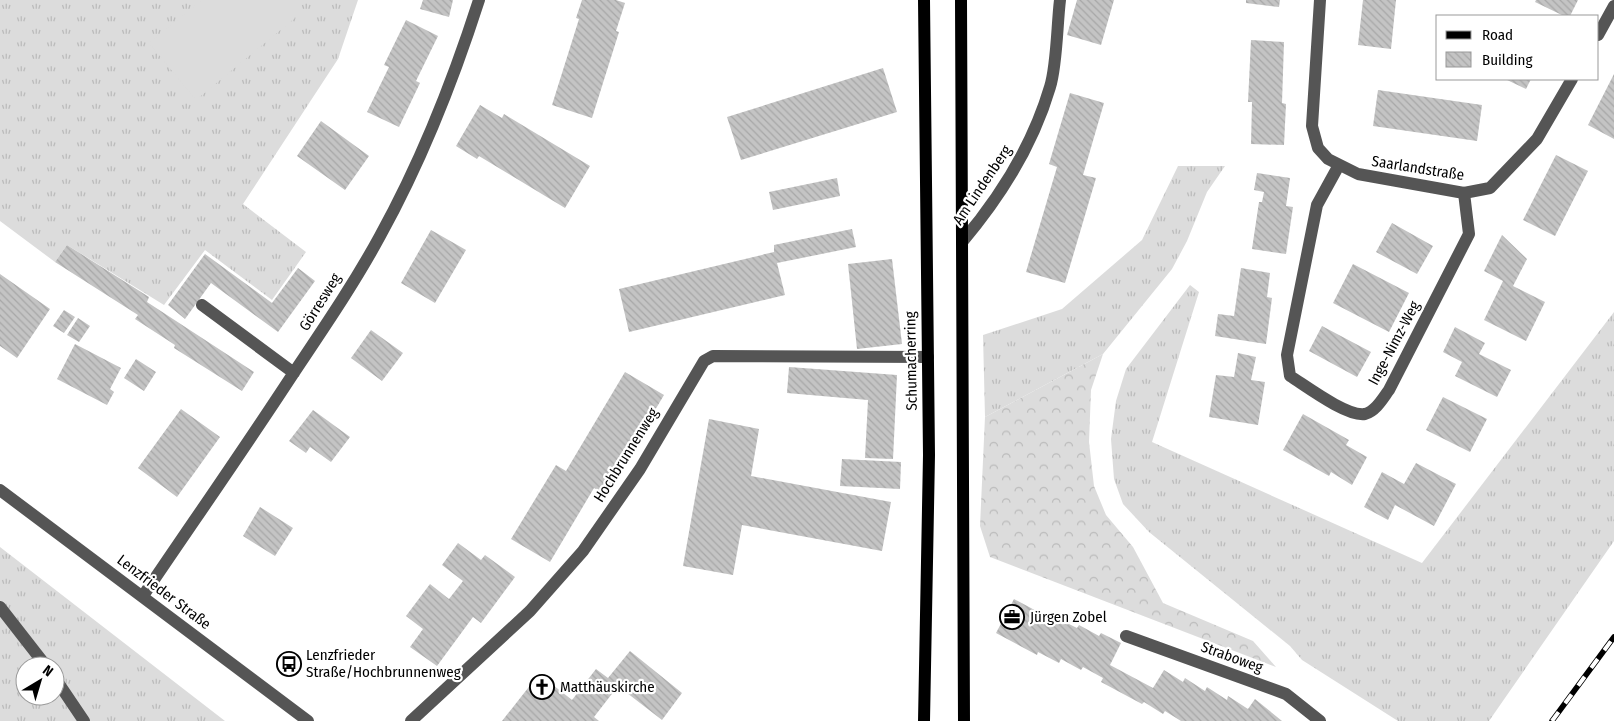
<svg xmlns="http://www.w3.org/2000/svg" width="1614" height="721" viewBox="0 0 1614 721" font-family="'Fira Sans Condensed',sans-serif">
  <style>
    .grass { fill: url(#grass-tufts); fill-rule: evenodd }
    .forest { fill: url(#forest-crowns) }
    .pitch { fill: #dcdcdc }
    .building { fill: url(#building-back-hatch) }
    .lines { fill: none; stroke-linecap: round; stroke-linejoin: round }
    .minor { stroke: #555; stroke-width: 12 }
    .major { stroke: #000; stroke-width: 12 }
    .rail-casing { stroke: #000; stroke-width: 5.5 }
    .rail { stroke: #fff; stroke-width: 4; stroke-dasharray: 11; stroke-linecap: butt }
    .labels { text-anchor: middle; stroke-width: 4.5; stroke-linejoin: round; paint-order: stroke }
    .street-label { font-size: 15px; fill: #000; stroke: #fff }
    .poi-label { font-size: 15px; fill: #000; stroke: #fff; text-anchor: start }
  </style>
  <defs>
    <pattern id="grass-tufts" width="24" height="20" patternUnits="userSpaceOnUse" patternTransform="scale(1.25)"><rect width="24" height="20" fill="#dcdcdc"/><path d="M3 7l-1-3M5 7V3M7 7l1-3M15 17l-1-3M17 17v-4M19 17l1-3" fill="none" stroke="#bbb"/></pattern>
    <pattern id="forest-crowns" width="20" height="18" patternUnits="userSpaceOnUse" patternTransform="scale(1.25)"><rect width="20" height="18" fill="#dcdcdc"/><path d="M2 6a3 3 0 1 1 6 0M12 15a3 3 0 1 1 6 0" fill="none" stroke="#bbb"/></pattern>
    <pattern id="building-back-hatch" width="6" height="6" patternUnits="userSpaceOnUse" patternTransform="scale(1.25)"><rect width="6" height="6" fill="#c4c4c4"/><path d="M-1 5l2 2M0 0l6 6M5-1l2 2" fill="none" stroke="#a7a7a7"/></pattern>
  </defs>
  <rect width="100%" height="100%" fill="#fff"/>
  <path class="grass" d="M0,0H358L338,59L243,204L306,252L272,300L205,250L164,305L67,245L55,262L0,221Z
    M1178,166H1225L1207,192L1187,241L1172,269L1103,354L985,417L983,335L1062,309L1142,240Z
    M1190,285L1199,292L1152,442L1422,563L1614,312V541L1489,721H1398L1302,660L1290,646L1149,532L1123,504L1114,479L1111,439L1116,401L1126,369Z
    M0,547L225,721H0ZM25,666H55V696H25Z"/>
  <path class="forest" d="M1103,354L1091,390L1089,442L1094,486L1106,515L1133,547L1163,603L1253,641L1276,667L990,557L980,526L985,417Z"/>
  <path class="pitch" d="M202,0H281L295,18L196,100L149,43Z"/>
  <path class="building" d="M423,0H453L449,17L420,9Z
    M582,0H616L625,3L616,31L619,32L592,118L552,105L579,19L576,18Z
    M1077,0H1114L1101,45L1067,35Z
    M1246,0H1280L1279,7L1246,3Z
    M1363,0H1396L1391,49L1358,45Z
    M1536,0H1578L1570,16H1564L1535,2Z
    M406,20L438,36L416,81L420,83L399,127L367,112L389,67L384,65Z
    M1251,40L1284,42L1282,103L1286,104L1284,145L1251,144L1252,102H1248Z
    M883,68L897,112L741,160L727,117Z
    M1614,74V139L1588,125Z
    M1505,79H1531L1526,89Z
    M1378,90L1482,105L1477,141L1373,126Z
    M1070,93L1104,103L1083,175L1096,178L1065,283L1026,272L1057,167L1049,164Z
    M480,105L502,118L504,114L590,166L565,208L479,156L477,159L456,146Z
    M321,121L369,156L345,190L297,156Z
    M1556,155L1588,171L1555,236L1523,220Z
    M1257,173L1290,178L1286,206L1293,207L1286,254L1252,249L1259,202H1262L1264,192L1254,190Z
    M837,178L840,196L773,210L769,192Z
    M1392,223L1433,246L1417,274L1376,252Z
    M852,229L856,247L777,263L785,295L629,332L619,289L774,252V245Z
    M431,230L466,250L435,303L401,283Z
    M1502,235L1527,259L1513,286L1545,302L1526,341L1484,320L1503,281L1484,271Z
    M67,245L149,297L147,302L254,372L242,391L174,348L175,345L135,319L138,315L55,262Z
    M205,254L272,303L298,268L315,281L278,332L211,283L185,319L168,305Z
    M892,259L902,344L857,349L848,264Z
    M1353,264L1409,293L1389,332L1333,303Z
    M1241,268L1270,273L1267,297L1272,298L1266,344L1215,336L1218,314L1234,316Z
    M0,274L50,309L17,358L0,346Z
    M64,310L75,317L64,333L53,326Z
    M78,318L90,326L79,342L67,335Z
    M1322,326L1371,352L1357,377L1309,351Z
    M1455,327L1485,343L1479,354L1511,370L1497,397L1455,376L1462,362L1443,352Z
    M371,330L403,353L382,381L351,358Z
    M75,344L121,368L110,389L114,392L107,405L57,379Z
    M1238,353L1256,357L1251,380L1265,382L1258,425L1209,417L1216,375L1234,377Z
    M136,359L156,372L144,391L124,378Z
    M789,367L897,375L893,459L865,458L868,400L787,393Z
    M625,372L664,395L605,494L594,488L550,562L511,539L556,465L566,471Z
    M1443,397L1487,419L1470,452L1426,430Z
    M181,409L220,437L177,497L138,468Z
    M313,410L350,437L331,462L310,447L306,453L289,441Z
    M1303,414L1349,440L1346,445L1367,457L1352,485L1331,472L1329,476L1283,450Z
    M709,419L759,429L751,476L891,502L882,551L742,525L733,575L683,566Z
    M842,459L901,462L900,489L840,486Z
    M1416,463L1456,484L1434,526L1395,505L1388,520L1364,507L1382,472L1404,484Z
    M260,507L293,528L275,556L243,536Z
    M458,543L481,560L485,555L515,577L481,623L473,617L437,666L410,647L423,629L406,616L430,584L449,599L463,581L442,565Z
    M1014,599L1055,621L1057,618L1077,628L1079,625L1099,636L1101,633L1121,643L1110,665L1153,688L1164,670L1183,682L1185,678L1205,691L1207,687L1227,700L1228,696L1248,709L1255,699L1282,721H1181L1165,711L1163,714L1144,702L1142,704L1101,682L1103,678L1083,667L1081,670L1061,659L1059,663L1038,652L1037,655L996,633Z
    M630,651L682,693L662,720L618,686L594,717L599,721H502L539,674L572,700L596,669L608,678Z"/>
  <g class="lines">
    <path class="minor" d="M1320,0L1312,126L1318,148L1328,159L1358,174L1464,193L1490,188L1537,139L1572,79
      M1598,35L1614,6
      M1339,165L1317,205L1287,355L1290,376C1306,386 1347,417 1365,414C1376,411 1383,398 1389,390L1469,234L1464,193
      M962,242C1001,196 1033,145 1050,87C1057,65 1057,24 1060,0
      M202,305L294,373
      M0,490L308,721
      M143,596C193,522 244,449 293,374C323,329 354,284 380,236C421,162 453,81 479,0
      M0,607L46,666
      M1126,636L1286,694L1320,721
      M55,678L84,721
      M411,721L530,611L583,551L640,469L704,361L713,356L928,357"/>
    <path class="major" d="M961,0L964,721
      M924,721L929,455L924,0"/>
    <defs>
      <path id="rail" d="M1552,721L1614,637"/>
    </defs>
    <use href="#rail" class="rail-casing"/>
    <use href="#rail" class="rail"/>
  </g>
  <defs>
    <symbol id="office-ring" viewBox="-11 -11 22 22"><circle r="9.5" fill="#fff" stroke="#000" stroke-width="1.5"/><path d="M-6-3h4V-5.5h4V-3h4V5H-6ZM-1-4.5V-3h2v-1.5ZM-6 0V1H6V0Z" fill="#000"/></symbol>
    <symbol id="bus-ring" viewBox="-11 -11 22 22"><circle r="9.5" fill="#fff" stroke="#000" stroke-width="1.5"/><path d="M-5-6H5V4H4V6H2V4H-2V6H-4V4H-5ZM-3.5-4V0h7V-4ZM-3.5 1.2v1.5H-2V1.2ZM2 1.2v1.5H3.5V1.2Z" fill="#000"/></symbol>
    <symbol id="church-ring" viewBox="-11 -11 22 22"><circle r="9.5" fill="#fff" stroke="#000" stroke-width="1.5"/><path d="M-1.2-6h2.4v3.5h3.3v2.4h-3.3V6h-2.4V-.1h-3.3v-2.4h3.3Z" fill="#000"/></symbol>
  </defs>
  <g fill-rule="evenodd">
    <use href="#office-ring" x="998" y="603" width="28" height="28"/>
    <use href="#bus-ring" x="275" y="650" width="28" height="28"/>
    <use href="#church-ring" x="528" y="673" width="28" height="28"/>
  </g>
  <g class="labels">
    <g class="street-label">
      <text transform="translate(1418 168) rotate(9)" y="5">Saarlandstraße</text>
      <text transform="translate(982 185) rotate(-56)" y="5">Am Lindenberg</text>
      <text transform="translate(320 302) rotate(-58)" y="5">Görresweg</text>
      <text transform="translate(1394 343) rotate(-62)" y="5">Inge-Nimz-Weg</text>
      <text transform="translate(911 361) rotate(-91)" y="5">Schumacherring</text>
      <text transform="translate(626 455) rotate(-58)" y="5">Hochbrunnenweg</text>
      <text transform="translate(164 592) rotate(37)" y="5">Lenzfrieder Straße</text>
      <text transform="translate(1232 657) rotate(20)" y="5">Straboweg</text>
    </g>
    <g class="poi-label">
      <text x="1030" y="622">Jürgen Zobel</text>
      <text x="306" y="660">Lenzfrieder<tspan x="306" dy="17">Straße/Hochbrunnenweg</tspan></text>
      <text x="560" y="692">Matthäuskirche</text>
    </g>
  </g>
  <rect x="1436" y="15" width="162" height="65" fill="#ffffff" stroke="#999999"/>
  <rect x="1446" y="31" width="25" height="8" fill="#000000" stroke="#999999"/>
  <text x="1482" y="40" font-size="15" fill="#000000">Road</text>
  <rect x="1446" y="52" width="25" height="15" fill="url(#building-back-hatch)" stroke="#999999"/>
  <text x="1482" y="65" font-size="15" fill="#000000">Building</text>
  <g transform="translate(40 681) rotate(38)"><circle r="24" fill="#ffffff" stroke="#999999"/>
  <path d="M0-4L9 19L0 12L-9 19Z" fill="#000000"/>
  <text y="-8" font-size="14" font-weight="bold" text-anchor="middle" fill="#000000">N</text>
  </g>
</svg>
